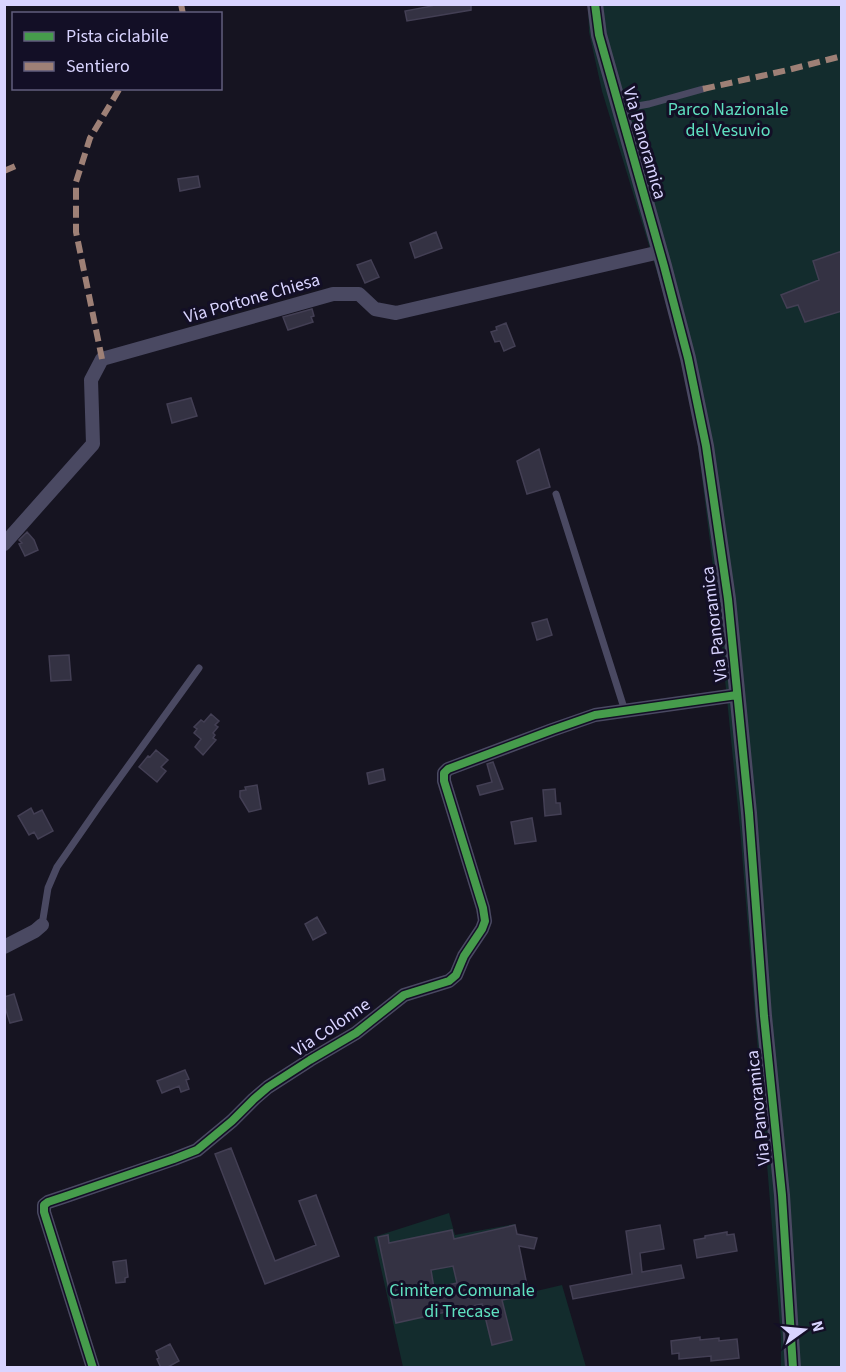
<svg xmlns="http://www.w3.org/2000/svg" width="846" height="1372" viewBox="0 0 846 1372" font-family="'Source Sans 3',sans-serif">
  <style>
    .green { fill: #132c2d }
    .building { fill: #343243; stroke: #433f54; stroke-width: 1.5; fill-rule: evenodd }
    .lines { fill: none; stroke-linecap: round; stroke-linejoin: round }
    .service { stroke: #4a4962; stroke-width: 7 }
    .minor { stroke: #4a4962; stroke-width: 14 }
    .tertiary { stroke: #4a4962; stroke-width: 16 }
    .quiet { stroke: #9e8076; stroke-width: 6; stroke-dasharray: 12 6; stroke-linecap: butt }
    .cycleway-casing { stroke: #130f26; stroke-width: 11 }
    .cycleway { stroke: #469c4c; stroke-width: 8 }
    .labels { text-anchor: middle; stroke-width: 6; stroke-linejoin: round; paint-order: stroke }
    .park-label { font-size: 18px; fill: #5fe0c0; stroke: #130f26 }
    .street-label { font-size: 18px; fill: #d9d4ff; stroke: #130f26 }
  </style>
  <rect width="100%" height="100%" fill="#161421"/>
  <path class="green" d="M588,5H841V1367H781V1338L740,828L716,590L692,398L671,318L602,91L589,32Z
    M449,1213L455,1235L515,1224L528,1293L562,1285L586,1367H403L374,1237Z"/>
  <path class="building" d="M432,4H471V10L407,21L405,11L432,6Z
    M198,176L200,187L180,191L178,179Z
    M436,232L442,248L415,258L410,243Z
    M842,251V311L805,322L798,305L787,308L781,295L819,280L813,261Z
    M371,260L379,277L365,283L357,265Z
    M312,309L314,316L311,317L313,322L288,330L283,317Z
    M506,323L515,346L504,351L500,341L495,342L491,332L497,330L496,327Z
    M191,398L197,416L172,423L167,404Z
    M539,449L550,487L527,494L517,461Z
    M27,532L34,540L38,550L25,556L19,544L22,543L19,540Z
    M547,619L552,635L537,640L532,623Z
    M69,655L71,680L51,681L49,656Z
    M211,714L219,721L215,725L218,727L213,733L215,735L213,738L216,740L203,755L195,747L201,739L194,733L197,729L194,727L201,720L204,722Z
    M156,750L168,760L161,767L166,771L157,782L139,767L148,756L150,757Z
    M493,762L503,789L480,795L477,786L492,782L487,764Z
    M383,769L385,780L369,784L367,773Z
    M257,785L261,809L249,812L240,797V791L246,790L245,787Z
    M555,789L556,803H560L561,814L545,816L543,790Z
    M31,808L34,814L42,810L53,831L38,839L34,832L29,835L18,816Z
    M532,818L536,841L515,844L511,822Z
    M317,917L326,933L313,940L305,924Z
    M14,994L22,1020L10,1023L4,1004V997Z
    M185,1070L189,1079L186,1080L189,1089L181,1092L179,1086L162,1093L157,1081Z
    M231,1148L275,1261L316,1245L299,1201L316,1195L339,1256L265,1284L215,1154Z
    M515,1225L517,1234L537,1238L534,1249L519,1246L529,1295L502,1300L512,1340L492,1345L482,1304L396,1323L378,1237L388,1235L389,1243L452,1230L454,1239ZM453,1266L457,1283L434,1288L431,1270Z
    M660,1225L664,1249L640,1253L642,1272L681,1265L684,1278L573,1299L570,1286L632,1274L626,1231Z
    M727,1232V1235L734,1234L737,1251L697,1258L694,1240L705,1238V1236Z
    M126,1260L128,1277L125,1278V1282L116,1283L113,1262Z
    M700,1337V1340L719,1338V1341L737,1339L739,1358L711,1361V1356L679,1359V1353L672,1354L671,1341Z
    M170,1344L179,1361L166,1368H161L157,1359L159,1358L156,1351Z"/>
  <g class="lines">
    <path class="service" d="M620,109L649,104L703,89
      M556,494L625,711
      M42,925L48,888L57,867L100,805L199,668"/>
    <path class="minor" d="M4,544L93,444L91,380L102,359L333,294H359L375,309L396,313L660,252
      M4,947L35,931L42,925
      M93,1368L44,1212V1205L48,1202L66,1196L174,1159L197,1150L232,1121L254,1099L268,1087L310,1060L356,1033L404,995L449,981L456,975L464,956L482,929L485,921L483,908L444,781V773L448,769L552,730L595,715L737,695"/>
    <path class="tertiary" d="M595,4L599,35L664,266L688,358L706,446L728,599L749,813L764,1016L782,1195L793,1368"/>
    <path class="quiet" d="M181,4L183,14
      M703,89L788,70L842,56
      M4,171L20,164
      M102,359L76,232V182L90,138L120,88"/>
    <defs>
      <path id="cycleway" d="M595,4L599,35L664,266L688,358L706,446L728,599L749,813L764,1016L782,1195L793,1368
        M93,1368L44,1212V1205L48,1202L66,1196L174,1159L197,1150L232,1121L254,1099L268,1087L310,1060L356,1033L404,995L449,981L456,975L464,956L482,929L485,921L483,908L444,781V773L448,769L552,730L595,715L737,695"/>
    </defs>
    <use href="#cycleway" class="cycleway-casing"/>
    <use href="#cycleway" class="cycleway"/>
  </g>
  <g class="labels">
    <g class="park-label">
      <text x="728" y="115">Parco Nazionale<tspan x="728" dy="21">del Vesuvio</tspan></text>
      <text x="462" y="1296">Cimitero Comunale<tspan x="462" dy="21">di Trecase</tspan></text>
    </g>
    <g class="street-label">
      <text transform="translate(645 143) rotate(74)" y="6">Via Panoramica</text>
      <text transform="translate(252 298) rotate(-16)" y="6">Via Portone Chiesa</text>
      <text transform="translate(714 624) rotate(-97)" y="6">Via Panoramica</text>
      <text transform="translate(331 1027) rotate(-34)" y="6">Via Colonne</text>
      <text transform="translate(758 1108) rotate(-96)" y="6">Via Panoramica</text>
    </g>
  </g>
  <rect width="846" height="1372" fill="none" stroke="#d9d4ff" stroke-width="12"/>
  <rect x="12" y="12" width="210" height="78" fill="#130f26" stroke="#625e7d" stroke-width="1.5"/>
  <rect x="24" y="32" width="30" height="9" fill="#469c4c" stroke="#625e7d" stroke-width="1.5"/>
  <text x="66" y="42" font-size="18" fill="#d9d4ff">Pista ciclabile</text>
  <rect x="24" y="62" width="30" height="9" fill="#9e8076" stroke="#625e7d" stroke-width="1.5"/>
  <text x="66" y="72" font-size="18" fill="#d9d4ff">Sentiero</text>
  <g transform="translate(804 1330) rotate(75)" stroke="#130f26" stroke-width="4.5" paint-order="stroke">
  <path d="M0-4.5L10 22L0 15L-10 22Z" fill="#d9d4ff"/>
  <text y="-9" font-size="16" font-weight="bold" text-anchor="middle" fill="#d9d4ff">N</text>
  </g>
</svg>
